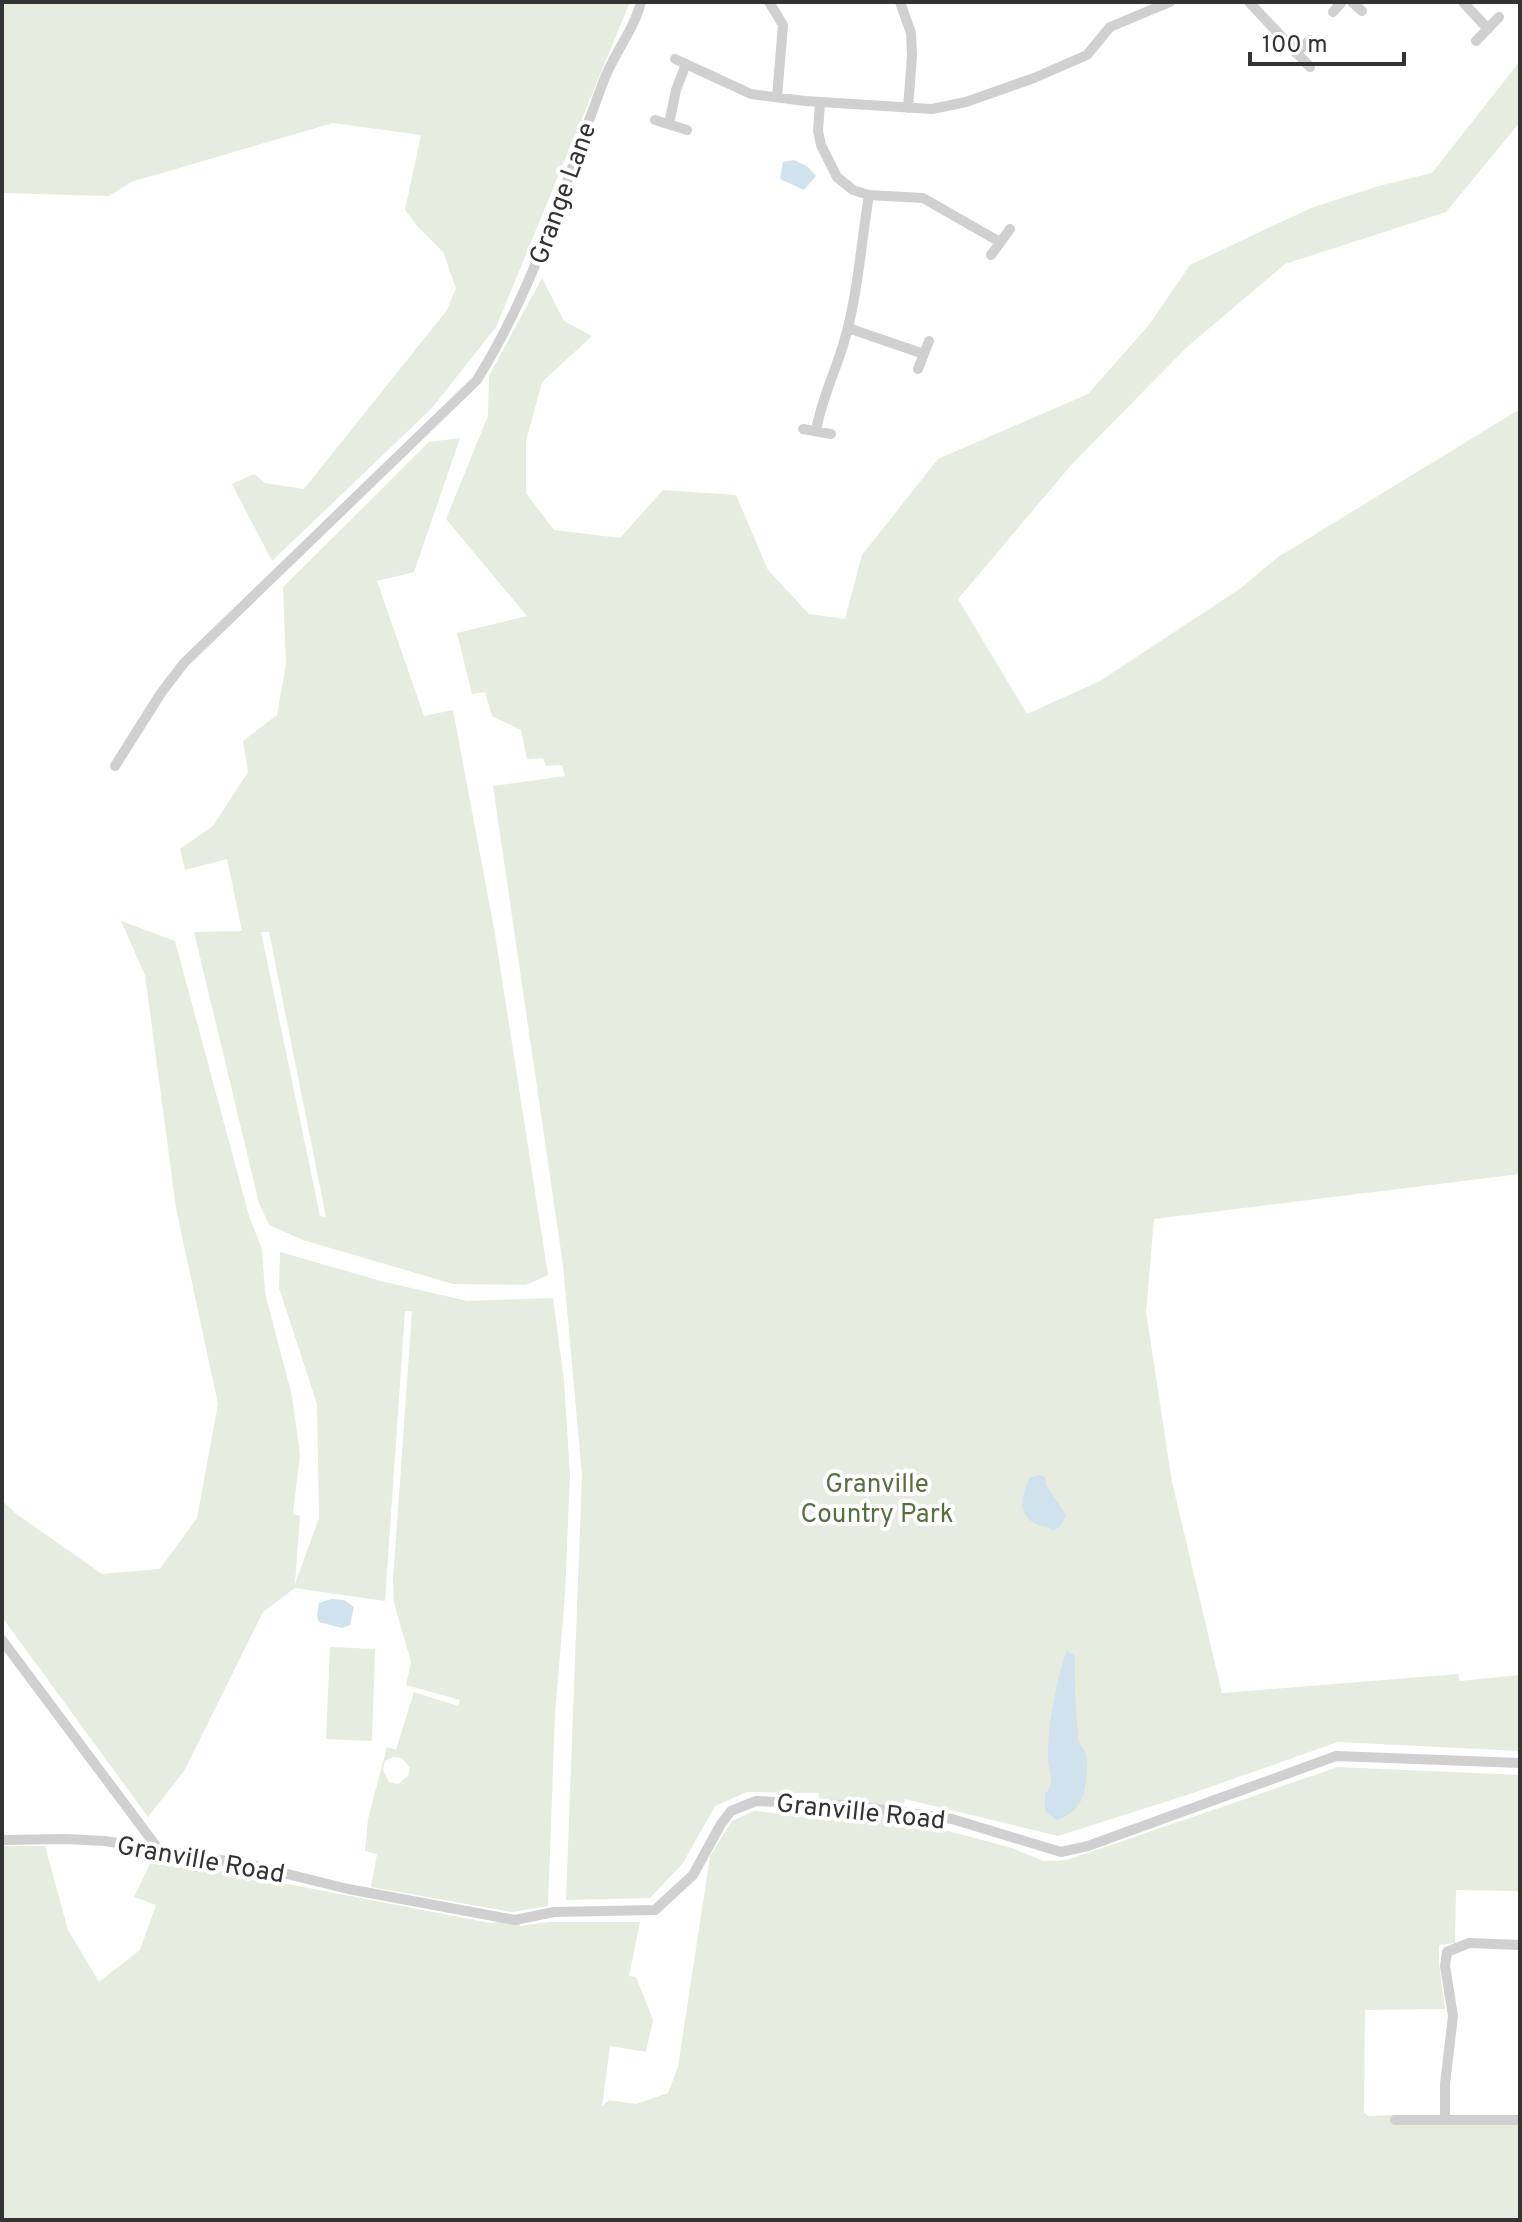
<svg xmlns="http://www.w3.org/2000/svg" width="1522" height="2222" viewBox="0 0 1522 2222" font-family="Overpass,sans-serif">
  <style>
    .green { fill: #e6ecdf; fill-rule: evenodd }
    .water { fill: #cfe2ee }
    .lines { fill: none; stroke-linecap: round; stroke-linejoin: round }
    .street { stroke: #d0d0d0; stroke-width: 10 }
    .labels { text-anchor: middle; stroke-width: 8; stroke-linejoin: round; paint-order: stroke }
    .street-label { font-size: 26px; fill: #333; stroke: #fff }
    .park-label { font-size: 26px; fill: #56703f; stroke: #fff }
  </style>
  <rect width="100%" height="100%" fill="#fff"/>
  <path class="green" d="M2,2H630L496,327L432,408L272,561L232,484L254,474L265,483L304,489L447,310L456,288L443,252L418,227L405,210L421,135L333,123L131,182L109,196L2,193Z
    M1520,61V122L1446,212L1285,264L1187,347L1072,464L958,599L1027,714L1100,681L1241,588L1278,557L1520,409V1174L1154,1219L1146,1312L1172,1482L1222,1693L1458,1674L1460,1681L1520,1675V1751L1338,1742L1190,1794L1058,1836L905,1799L899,1818L1012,1848L1043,1861L1067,1860L1338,1767L1520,1775V1891L1456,1890L1455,1943L1439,1945V1963L1445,2009L1365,2010L1364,2112L1368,2116L1396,2115L1395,2125H1520V2220H2V1846H45L68,1930L99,1982L140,1950L156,1905L134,1897L153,1858L490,1923L515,1920L521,1926L549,1922H640L629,1976L636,1977L653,2020L646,2052L610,2046L602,2106L609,2100L636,2104L668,2093L678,2067L710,1856L732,1821L754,1811L818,1818L819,1793L747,1792L715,1806L683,1863L650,1898L566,1900L582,1475L563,1265L493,786L565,776L562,765L546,766L543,758L527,759L521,730L492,716L485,692L472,694L457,633L527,616L446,519L488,416L489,376L542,278L564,321L592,336L542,382L526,441V493L554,530L620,538L663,490L736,495L768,570L809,614L845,619L862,555L938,459L1088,394L1149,325L1190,265L1311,208L1379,186L1432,173Z
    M460,438L414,572L377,581L424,716L453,710L495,934L548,1275L526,1285L453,1284L303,1240L269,1225L259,1203L194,932L242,931L227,859L185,870L180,849L213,826L248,772L243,741L277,715L286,664L283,587L429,442ZM261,932H269L326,1217L320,1216Z
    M121,921L175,941L249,1216L262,1249L265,1293L292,1396L300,1454L293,1514L300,1516L295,1584L319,1518L317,1404L279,1288L280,1252L381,1281L467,1301L553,1298L564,1381L570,1475L565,1594L555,1715L548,1906L512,1912L371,1887L377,1854L365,1851L368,1819L387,1747L396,1750L414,1692L458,1706L460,1700L406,1685L411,1662L394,1603L393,1580L412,1311H405L385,1601L295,1588L263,1612L184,1771L148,1817L2,1617V1500L15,1513L102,1574L160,1569L197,1518L218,1404L176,1208L145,975ZM393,1757L402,1758L410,1768L408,1776L398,1784L389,1782L383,1770L385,1761Z
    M330,1647L375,1649L372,1741L326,1739Z"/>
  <path class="water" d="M794,160L808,167L816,176L804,190L780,179L783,162Z
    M1039,1475L1045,1477L1046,1485L1066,1515L1060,1527L1053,1530C1047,1525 1042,1527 1036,1524C1015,1513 1023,1495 1029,1478Z
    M331,1599L344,1600L354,1607L350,1625L342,1628L319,1622L317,1616L319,1603Z
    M1067,1651L1075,1656C1074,1683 1076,1710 1078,1737C1079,1745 1083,1747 1086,1754C1088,1761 1087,1771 1086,1779C1084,1801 1078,1812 1057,1820L1045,1811V1794C1056,1782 1048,1771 1048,1758C1047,1733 1057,1673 1067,1651Z"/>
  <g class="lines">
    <path class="street" d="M769,2L783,25L777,97
      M900,2L911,33L912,56L908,108
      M1249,2L1310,67
      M1352,2L1362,11
      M1463,2L1488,29
      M1333,12L1342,2
      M1476,41L1499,17
      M1296,53L1310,40
      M675,59L751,94L805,101L932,109L966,102L1034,78L1087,55L1110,27L1170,2
      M820,102L818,131L821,145L837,177L853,190L869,195L923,198L1000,242
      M655,120L687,130
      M669,124L676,90L686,64
      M991,255L1010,229
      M848,328L924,354
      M918,369L929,341
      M803,429L831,434
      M816,431C821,400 835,373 844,342C858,295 861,243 869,195
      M115,766L161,693L184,663L477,380C537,283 564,185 604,80C614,53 634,30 641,2
      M2,1640L159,1850
      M2,1840L67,1839L105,1841L251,1865L348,1889L515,1920L554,1912L655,1910L693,1875L721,1824L731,1811L756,1801L857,1806L952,1819L1061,1852L1088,1846L1336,1756L1520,1763
      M1395,2120H1520
      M1445,2120V2084L1453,2016L1445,1966L1447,1952L1469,1943L1520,1945"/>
  </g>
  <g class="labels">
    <g class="street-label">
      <text transform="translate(562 193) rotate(-70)" y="9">Grange Lane</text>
      <text transform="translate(861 1811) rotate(6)" y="9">Granville Road</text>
      <text transform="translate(201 1859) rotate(10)" y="9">Granville Road</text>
    </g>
    <g class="park-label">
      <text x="877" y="1492">Granville<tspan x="877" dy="30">Country Park</tspan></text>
    </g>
  </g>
  <rect width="1522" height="2222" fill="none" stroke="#333333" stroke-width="8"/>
  <path d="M1250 52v12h154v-12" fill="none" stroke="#333333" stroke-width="4"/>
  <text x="1262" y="52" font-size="24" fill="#333333" stroke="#ffffff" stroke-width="6" paint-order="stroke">100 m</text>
</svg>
